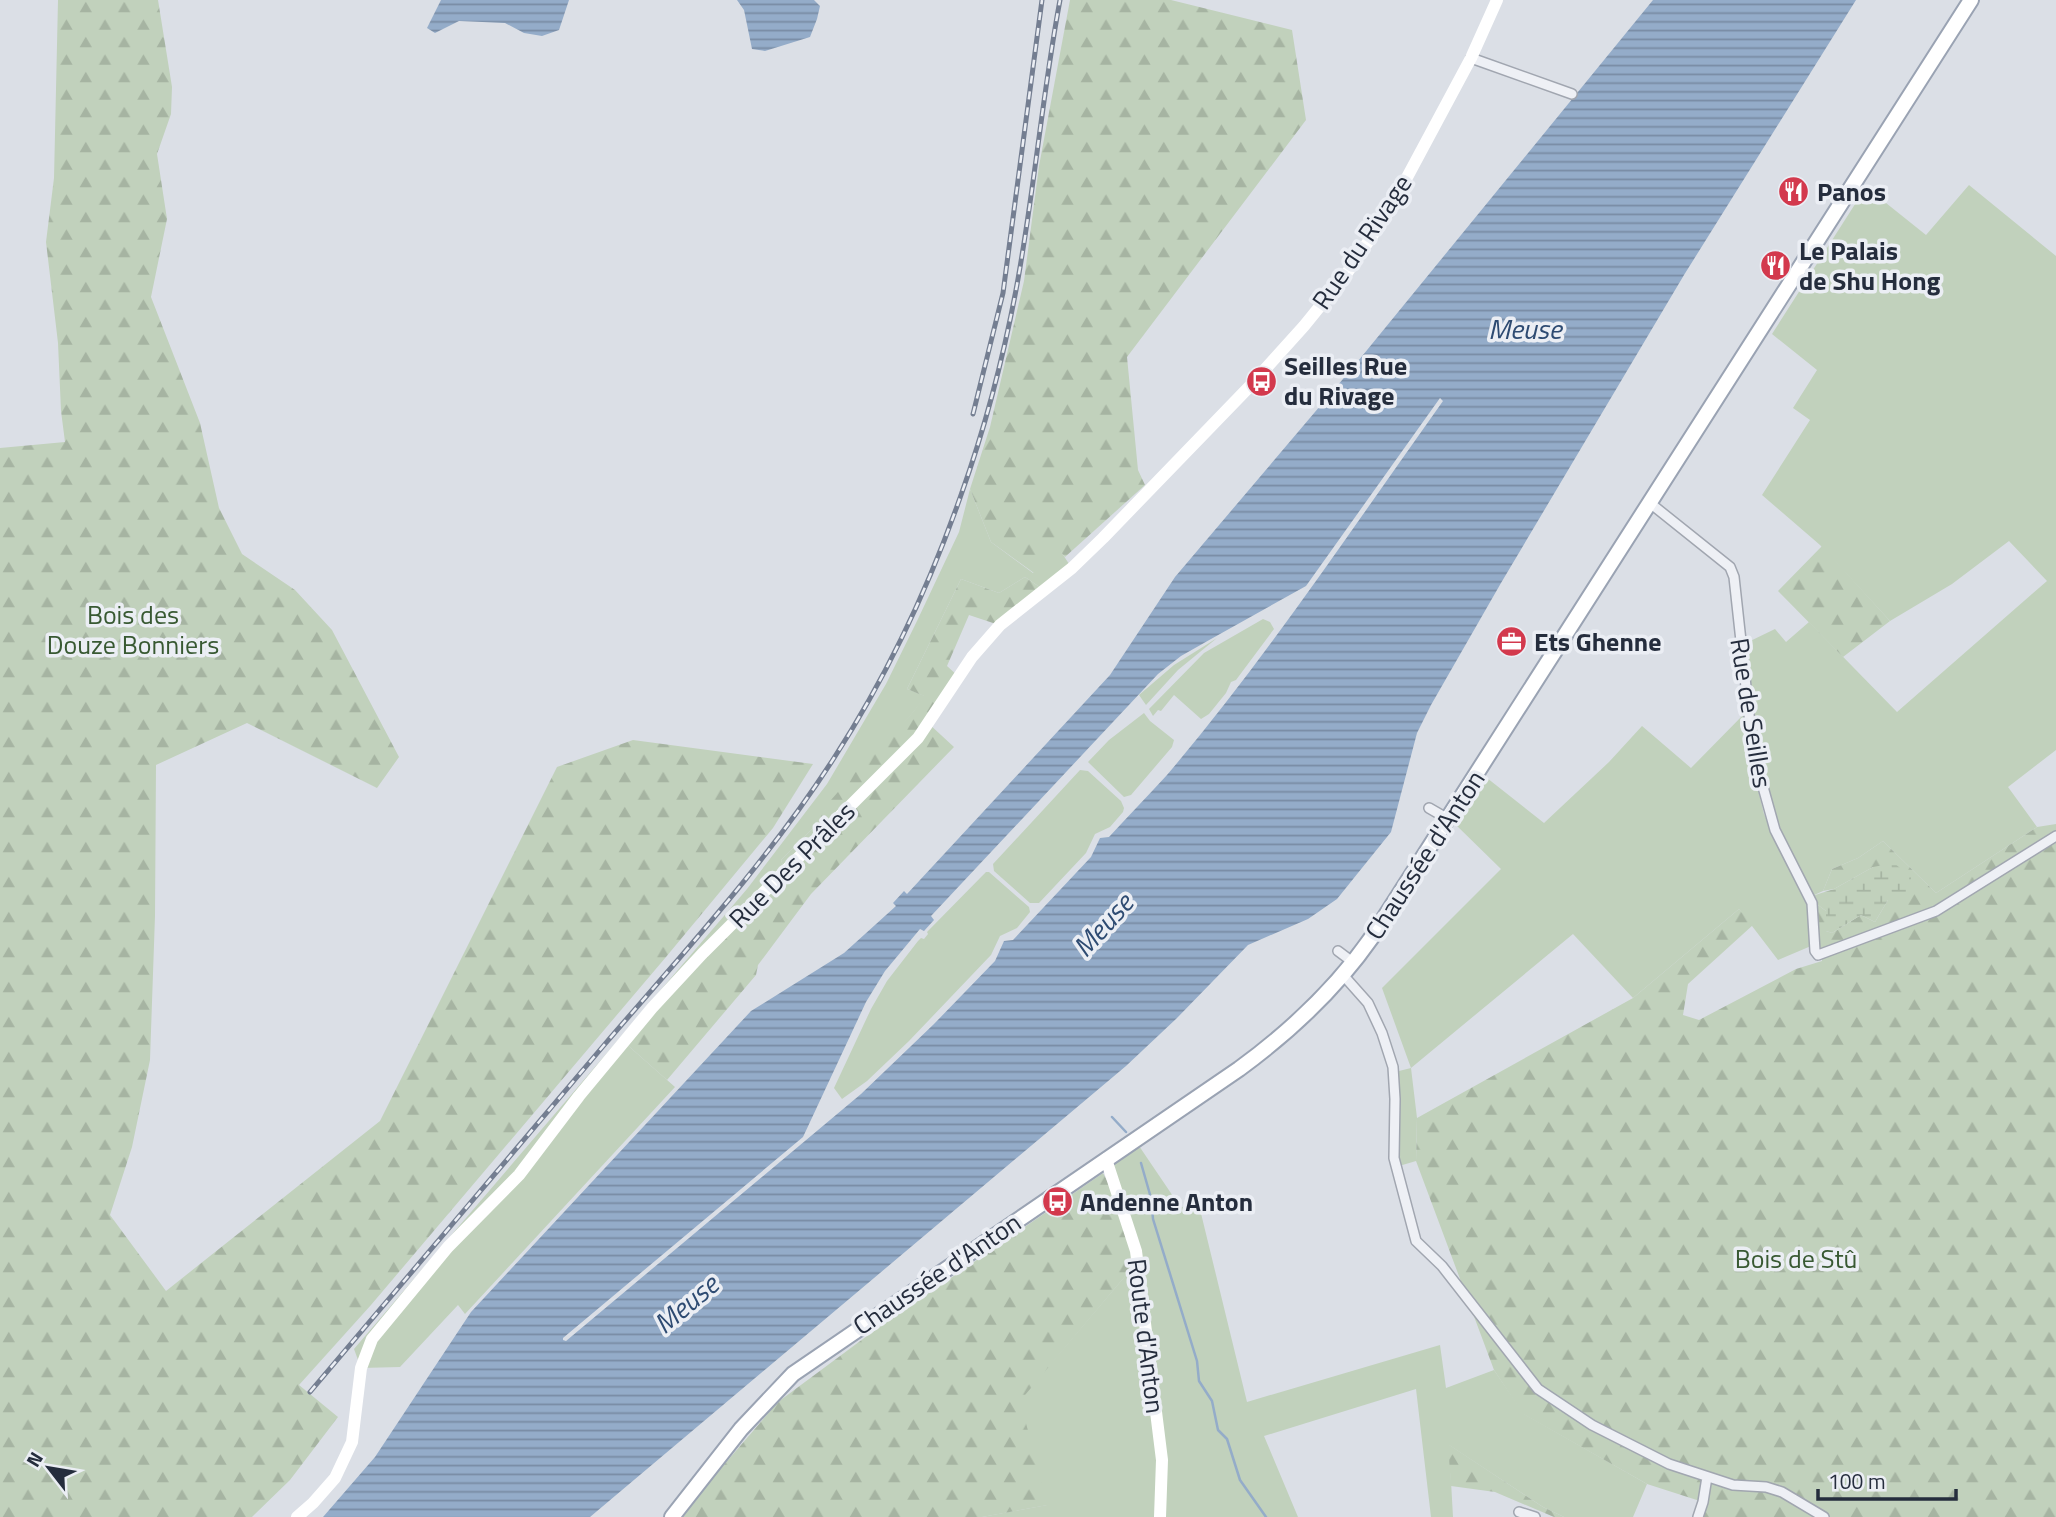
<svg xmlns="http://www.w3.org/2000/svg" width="2056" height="1517" viewBox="0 0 2056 1517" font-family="'Titillium Web',sans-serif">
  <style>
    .green { fill: #c1d1bc }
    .forest { fill: url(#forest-firs) }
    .wetland { fill: url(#wetland-marsh) }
    .water { fill: url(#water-rules); fill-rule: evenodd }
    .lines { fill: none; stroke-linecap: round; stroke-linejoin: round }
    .stream { stroke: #94acc9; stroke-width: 2.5 }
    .street-casing { stroke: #a1a6b0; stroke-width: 12 }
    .primary-casing { stroke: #9aa3b3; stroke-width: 18 }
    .street { stroke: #eef0f5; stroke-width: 9 }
    .secondary { stroke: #fff; stroke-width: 12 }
    .primary { stroke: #fff; stroke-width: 14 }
    .rail-casing { stroke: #747e91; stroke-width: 5 }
    .rail { stroke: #ebeef4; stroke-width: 2.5; stroke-dasharray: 8; stroke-linecap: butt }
    .labels { text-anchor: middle; stroke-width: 7; stroke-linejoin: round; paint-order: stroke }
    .poi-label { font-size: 26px; font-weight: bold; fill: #252d3d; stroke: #ebeef4; text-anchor: start }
    .street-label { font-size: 26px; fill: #252d3d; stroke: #ebeef4 }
    .park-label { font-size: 26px; fill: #385932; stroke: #ebeef4 }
    .water-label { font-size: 28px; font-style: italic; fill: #2e4b72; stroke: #ebeef4 }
  </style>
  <defs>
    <pattern id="forest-firs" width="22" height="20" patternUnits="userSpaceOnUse" patternTransform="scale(1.75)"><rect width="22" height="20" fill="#c1d1bc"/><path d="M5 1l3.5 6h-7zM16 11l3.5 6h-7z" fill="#a6b4a2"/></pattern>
    <pattern id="wetland-marsh" width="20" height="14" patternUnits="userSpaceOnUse" patternTransform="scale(1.75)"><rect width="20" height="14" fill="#c1d1bc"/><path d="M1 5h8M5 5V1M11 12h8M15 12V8" fill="none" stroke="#a6b4a2"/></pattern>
    <pattern id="water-rules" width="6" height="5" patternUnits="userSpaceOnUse" patternTransform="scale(1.75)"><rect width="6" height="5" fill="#94acc9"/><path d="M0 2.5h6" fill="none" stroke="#798ca4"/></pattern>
  </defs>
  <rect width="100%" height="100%" fill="#dbdfe6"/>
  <path class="green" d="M1969,185L2056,256V750L2008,787L2037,827L1936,893L1883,841L1858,858L1832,869L1823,891L1812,896C1801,874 1787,852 1779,829C1758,769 1749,707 1742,645L1775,629L1786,642L1809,622L1897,712L2047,581L2009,541L1952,584L1890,621L1820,545L1762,495L1810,420L1793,408L1817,370L1772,334L1866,187L1926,235Z
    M970,489L991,542L1033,573L1060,550L1069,564L1041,588L1025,577L999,593L961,579L907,689L925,696C916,709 906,724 892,731L832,800L815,826L781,860L785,871L624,1042L675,1087L465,1314L458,1305L400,1367L361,1368L354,1349L747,889L827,784L886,684L917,621L959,532Z
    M1263,619L1270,622L1274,629L1236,680L1231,682L1226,693L1209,714L1201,719L1174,695L1161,711L1158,710L1153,716L1149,709L1204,653Z
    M1217,638L1178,670L1146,705L1139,695L1174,665Z
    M1144,713L1150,721L1174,740L1172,747L1131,795L1124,797L1088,762L1109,740Z
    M1745,713L1750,757L1764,814L1810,910L1811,946L1778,960L1739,909L1633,998L1573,934L1411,1068L1417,1118L1416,1161L1399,1166L1395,1072L1411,1068L1382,988L1501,869L1455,824L1487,778L1544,823L1609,762L1642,726L1691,768Z
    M1080,770L1088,771L1121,801L1124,808L1123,812L1110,827L1095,834L1086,853L1039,903H1030L994,871L993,864Z
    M986,872H989L1029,907L1030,912L1017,928L1000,936L991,955L909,1041L867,1081L842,1099L834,1088L871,1009L887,981L918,941L921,938L924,939L928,934L927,932Z
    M1135,1140L1181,1208L1197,1197L1247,1402L1440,1345L1446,1388L1494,1370L1524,1414L1647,1484L1633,1517H1564L1543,1507L1449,1445L1453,1517H1431L1416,1389L1264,1436L1298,1517H982L1047,1505L1019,1401L1138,1261L1106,1159Z"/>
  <path class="forest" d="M58,0H158L172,87L171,114L157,154L167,219L151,297L200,423L219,508L242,554L295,590L332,630L399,757L377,788L247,723L156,765L155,916L150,1060L132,1147L110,1215L166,1291L380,1121L557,767L633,740L813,764L773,828L666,957L371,1305L299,1385L338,1417L290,1480L252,1517H0V448L65,442L61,411L58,343L46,242L54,178Z
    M1070,0H1171L1292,30L1306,120L1127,357L1138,470L1145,485L1065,557L1060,551L1034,573L991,542L970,489L990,427L1024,281L1039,166Z
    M1822,546L1890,621L1843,657L1778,591Z
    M1025,577L1041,588L996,624L969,615L947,666L958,676L928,723L954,747L811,894L758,965L756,975L667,1080L624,1042L785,871L781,860L815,826L831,800L892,730C906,723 916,709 924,696L907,689L961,579L999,593Z
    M2056,824V1517H1698L1703,1502L1647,1484L1523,1414L1494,1370L1416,1161L1417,1118L1633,998L1739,909L1753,925L1688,984L1683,1015L1699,1020L1796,969L1822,961L1814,902L1826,911V931L1832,933L1861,915L1875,922L1888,900L1873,867L1834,889L1823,891L1832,869L1858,858L1883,841L1936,893L2037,827Z
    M1103,1173L1116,1198L1138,1261L1020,1401L1048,1505L982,1517H683L716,1474L778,1402L871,1333Z
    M1448,1444L1543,1507L1564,1517H1554L1495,1492L1451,1486Z"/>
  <path class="wetland" d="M1894,863L1911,877L1909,891L1888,900L1875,922L1861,915L1832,933L1826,931V911L1814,902L1812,896L1834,889L1873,867Z"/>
  <path class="water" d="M441,0H569L559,30L542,36L524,33L505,23L459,21L435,33L427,28Z
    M737,0H814L820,6L817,19L810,37L765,51L752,49L744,10Z
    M1653,0H1856L1684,275L1501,583L1431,705L1417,733L1391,832L1337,899L1308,919L1248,945L1177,1018L1126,1066L590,1517H323L375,1457L471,1312L751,1011L844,953L896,906L893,903L904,891L907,894L1110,675L1175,577L1354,366ZM1440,398L1443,401C1353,527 1267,657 1167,775C1148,796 1128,816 1109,837L1100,838L1091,857L1013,940L1004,941L995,961L934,1024L861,1094L566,1341L563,1340V1338L803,1137L866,1002L885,971L920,929L924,931L934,920L931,916L1158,674L1181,656L1211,639L1306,586Z"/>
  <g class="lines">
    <path class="stream" d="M1112,1117L1126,1132
      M1141,1163L1151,1198L1153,1219L1197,1361L1199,1381L1212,1401L1218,1430L1227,1439L1240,1480L1266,1517"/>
    <defs>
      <path id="street" d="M1471,58L1572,94
        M1650,503L1730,567L1734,577L1753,751L1775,830L1812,903L1815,951L1818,955L1936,911L2056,836
        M1429,808L1448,819
        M1338,951L1354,963
        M1344,976L1368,1003L1382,1033L1393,1067L1395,1099L1394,1158L1416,1241L1442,1266L1538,1389L1592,1425L1669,1464L1733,1485L1766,1487L1782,1492L1824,1517
        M1519,1512L1535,1517
        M1698,1517L1703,1502L1707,1477"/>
      <path id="primary" d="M672,1517L741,1429L793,1374L1239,1069C1291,1031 1335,990 1372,937L1971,0"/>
    </defs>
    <use href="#street" class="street-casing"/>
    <use href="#primary" class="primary-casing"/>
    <use href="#street" class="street"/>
    <path class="secondary" d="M1106,1159L1136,1251L1162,1460L1160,1517
      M297,1517L313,1503L335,1478L352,1442L361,1368L372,1339L448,1247L519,1175L579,1096L652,1008L702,954L918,738L972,657L1000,625L1072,568L1103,538L1250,386L1304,326L1347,273L1389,211L1471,58L1497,0"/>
    <use href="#primary" class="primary"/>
    <defs>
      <path id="rail" d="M973,414L1003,293L1042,0
        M310,1392C408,1276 507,1160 605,1044C684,952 768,861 834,758C887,676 929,587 961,495C985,428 1003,359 1016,290C1034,194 1042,96 1060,0"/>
    </defs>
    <use href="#rail" class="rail-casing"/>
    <use href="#rail" class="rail"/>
  </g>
  <defs>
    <symbol id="restaurant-disc" viewBox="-11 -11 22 22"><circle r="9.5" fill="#d3394d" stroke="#ebeef4"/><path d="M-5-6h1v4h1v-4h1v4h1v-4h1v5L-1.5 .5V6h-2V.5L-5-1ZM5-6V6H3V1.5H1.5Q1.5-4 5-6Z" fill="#fff"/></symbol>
    <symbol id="bus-disc" viewBox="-11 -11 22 22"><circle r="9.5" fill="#d3394d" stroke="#ebeef4"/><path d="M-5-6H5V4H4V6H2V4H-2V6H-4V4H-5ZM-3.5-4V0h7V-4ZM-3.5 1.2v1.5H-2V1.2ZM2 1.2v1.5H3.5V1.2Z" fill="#fff"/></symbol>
    <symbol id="office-disc" viewBox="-11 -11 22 22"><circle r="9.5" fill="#d3394d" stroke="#ebeef4"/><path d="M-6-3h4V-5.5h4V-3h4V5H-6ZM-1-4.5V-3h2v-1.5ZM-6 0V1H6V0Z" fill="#fff"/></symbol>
  </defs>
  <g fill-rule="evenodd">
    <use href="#restaurant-disc" x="1776" y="174" width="35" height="35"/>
    <use href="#restaurant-disc" x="1758" y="248" width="35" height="35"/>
    <use href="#bus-disc" x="1244" y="364" width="35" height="35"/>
    <use href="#office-disc" x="1494" y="624" width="35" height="35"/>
    <use href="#bus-disc" x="1040" y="1184" width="35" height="35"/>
  </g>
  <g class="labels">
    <g class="poi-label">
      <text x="1817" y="201">Panos</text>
      <text x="1799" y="260">Le Palais<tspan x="1799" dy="30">de Shu Hong</tspan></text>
      <text x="1284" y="375">Seilles Rue<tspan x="1284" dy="30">du Rivage</tspan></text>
      <text x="1534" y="651">Ets Ghenne</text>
      <text x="1080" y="1211">Andenne Anton</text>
    </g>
    <g class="street-label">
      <text transform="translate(1362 242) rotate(-56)" y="9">Rue du Rivage</text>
      <text transform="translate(1751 713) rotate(81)" y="9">Rue de Seilles</text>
      <text transform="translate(1425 855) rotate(-57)" y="9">Chaussée d'Anton</text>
      <text transform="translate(792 865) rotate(-45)" y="9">Rue Des Prâles</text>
      <text transform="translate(937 1274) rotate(-34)" y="9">Chaussée d'Anton</text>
      <text transform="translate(1146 1336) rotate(83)" y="9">Route d'Anton</text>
    </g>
    <g class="park-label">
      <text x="133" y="624">Bois des<tspan x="133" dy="30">Douze Bonniers</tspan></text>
      <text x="1796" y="1268">Bois de Stû</text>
    </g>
    <g class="water-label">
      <text x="1525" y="339">Meuse</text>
      <text transform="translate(1103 925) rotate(-48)" y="10">Meuse</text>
      <text transform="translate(686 1304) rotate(-40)" y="10">Meuse</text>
    </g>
  </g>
  <g transform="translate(49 1468) rotate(301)" stroke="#ebeef4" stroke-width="5" paint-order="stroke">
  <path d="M0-5L12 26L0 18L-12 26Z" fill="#252d3d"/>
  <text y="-10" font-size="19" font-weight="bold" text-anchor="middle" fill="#252d3d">N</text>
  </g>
  <path d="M1818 1489v10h138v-10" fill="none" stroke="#252d3d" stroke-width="3.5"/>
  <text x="1828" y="1489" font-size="21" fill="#252d3d" stroke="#ebeef4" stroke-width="5" paint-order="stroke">100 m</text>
</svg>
